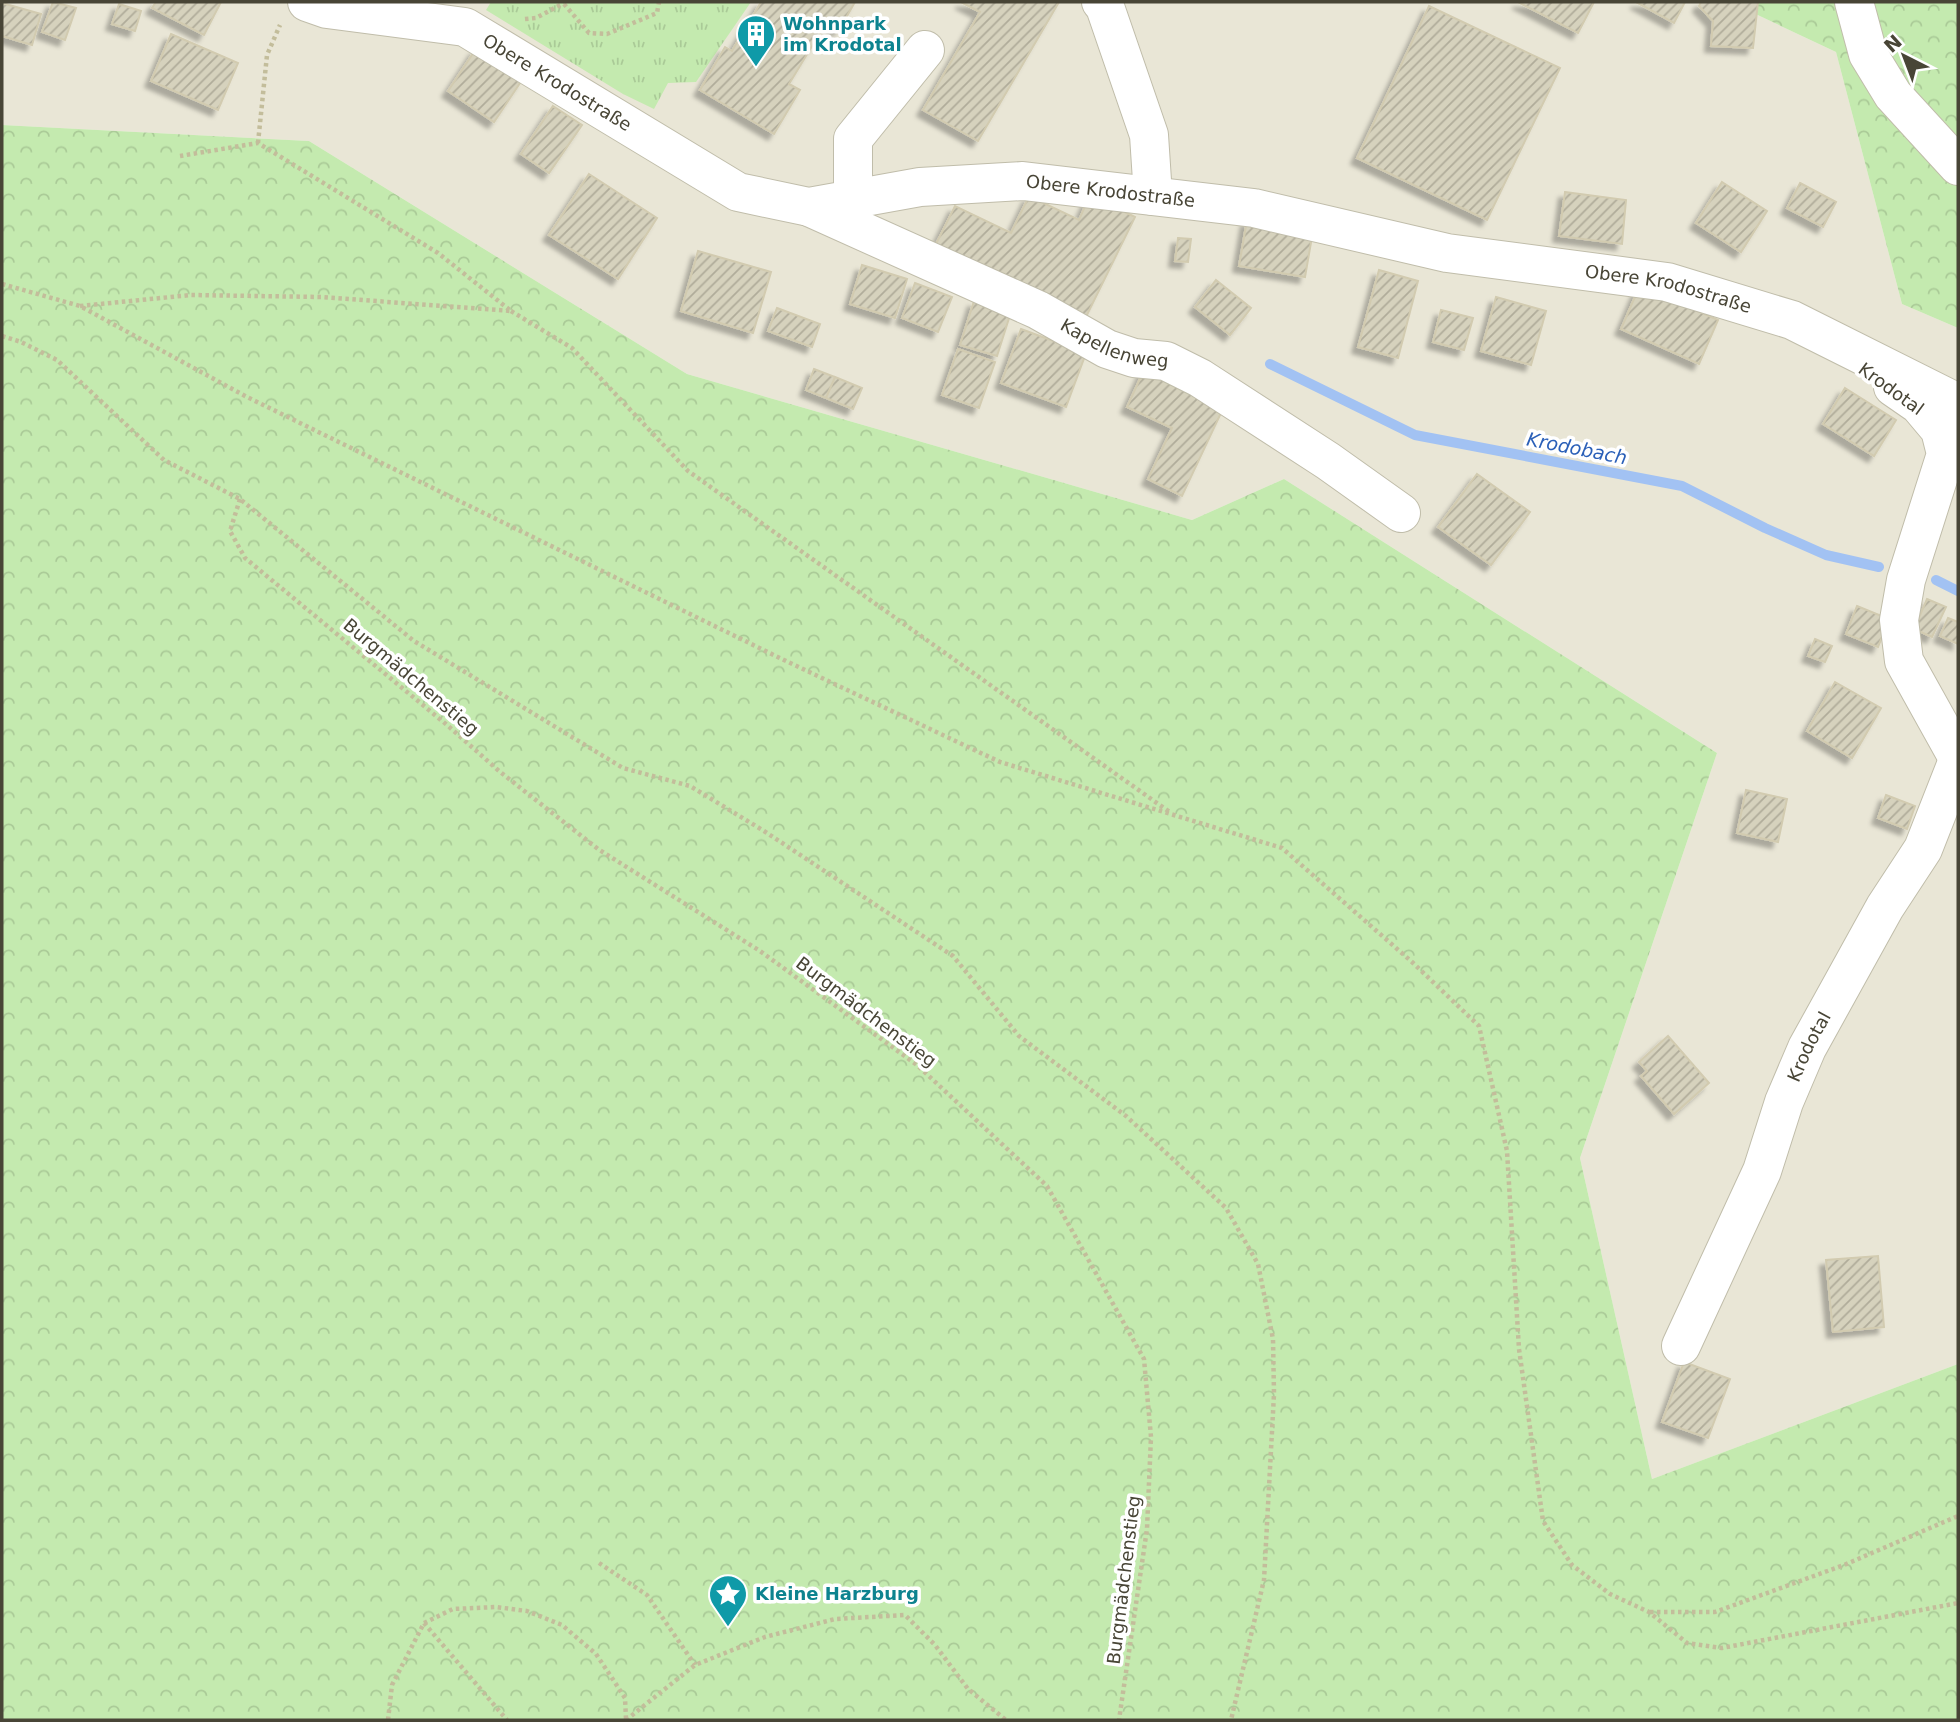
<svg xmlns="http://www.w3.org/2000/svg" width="1960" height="1722" viewBox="0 0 1960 1722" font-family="'DejaVu Sans',sans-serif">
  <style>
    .residential { fill: #e9e6d6 }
    .forest { fill: url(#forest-crowns) }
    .park { fill: url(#park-tufts) }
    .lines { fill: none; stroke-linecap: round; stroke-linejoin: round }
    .stream { stroke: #a2c2f3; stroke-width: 10 }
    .building { fill: url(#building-hatch); stroke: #d2cbb0; stroke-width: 2; filter: url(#shadow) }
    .minor-casing { stroke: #c0bdaa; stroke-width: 40 }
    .path { stroke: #c3bd9b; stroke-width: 4.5; stroke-dasharray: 3.5 3.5; stroke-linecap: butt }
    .minor { stroke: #fff; stroke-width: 38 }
    .labels { text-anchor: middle; stroke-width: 7; stroke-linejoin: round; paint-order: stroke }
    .culture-label { font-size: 18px; font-weight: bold; fill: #0d838f; stroke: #fff; text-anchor: start }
    .street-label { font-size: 18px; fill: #484536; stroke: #fff }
    .water-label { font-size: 19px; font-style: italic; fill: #2b60b8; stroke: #fff }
  </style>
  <defs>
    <pattern id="forest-crowns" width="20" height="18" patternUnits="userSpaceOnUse" patternTransform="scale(1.75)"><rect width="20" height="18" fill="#c4eaaf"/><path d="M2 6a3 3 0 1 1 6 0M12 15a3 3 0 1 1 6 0" fill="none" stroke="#aaca97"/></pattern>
    <pattern id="park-tufts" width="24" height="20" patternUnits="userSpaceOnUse" patternTransform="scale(1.75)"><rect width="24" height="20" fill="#c4eaaf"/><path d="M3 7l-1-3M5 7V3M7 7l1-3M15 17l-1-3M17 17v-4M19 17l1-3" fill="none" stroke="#aaca97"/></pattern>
    <pattern id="building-hatch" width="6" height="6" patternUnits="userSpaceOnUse" patternTransform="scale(1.75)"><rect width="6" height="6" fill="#d6d2bd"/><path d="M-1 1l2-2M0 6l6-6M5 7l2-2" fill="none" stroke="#b0ac9a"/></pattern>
    <filter id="shadow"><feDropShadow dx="-6" dy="6" stdDeviation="2" flood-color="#0004"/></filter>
  </defs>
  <rect width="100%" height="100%" fill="#f4f3e8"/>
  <path class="residential" d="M2,2H1730L1836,52L1902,304L1958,328V1364L1652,1479L1580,1158L1717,753L1284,479L1192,520L687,374L309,141L2,125Z"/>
  <path class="forest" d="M1730,2H1958V328L1902,304L1836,52Z
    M2,125L309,141L687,374L1192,520L1284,479L1717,753L1580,1158L1652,1479L1958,1364V1720H2Z"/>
  <path class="park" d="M491,2H751L696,82L668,83L654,109L623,94L486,10Z"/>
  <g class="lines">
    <path class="stream" d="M1270,364L1415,435L1682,486L1765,528L1826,555L1879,567
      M1936,580L1958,591"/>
  </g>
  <path class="building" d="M53,2L76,8L65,40L42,32Z
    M156,2H221L204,35L152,8Z
    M761,2H855L839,30L826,23L789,84L800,90L774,134L700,90L725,47L732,51Z
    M961,2H1059L978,141L923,110L980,12Z
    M1518,2H1594L1578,33Z
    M1636,2H1685L1674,23Z
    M1701,2H1758L1753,48L1711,46L1713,21L1699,6Z
    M2,3L41,14L32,45L2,36Z
    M119,4L141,11L135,31L112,24Z
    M1429,6L1560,68L1487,220L1357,158Z
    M171,34L238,63L218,110L151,81Z
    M476,49L522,80L494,122L448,91Z
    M553,106L582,125L549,173L521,154Z
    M589,174L657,218L618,279L549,235Z
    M1722,182L1767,211L1741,252L1696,223Z
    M1800,183L1836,202L1823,227L1787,208Z
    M1565,192L1626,200L1622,244L1559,236Z
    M1090,195L1135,217L1085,319L935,246L955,206L1011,233L1029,196L1079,220Z
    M1247,220L1313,231L1305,277L1239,266Z
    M1178,238L1191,239L1188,262L1175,261Z
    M698,251L771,272L753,333L681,311Z
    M862,265L907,279L895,318L850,304Z
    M1379,270L1418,281L1398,358L1358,347Z
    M1216,280L1251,308L1230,335L1195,307Z
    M915,283L952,297L938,332L902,318Z
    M1640,285L1718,320L1699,364L1621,329Z
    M1496,297L1546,311L1531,365L1481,351Z
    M974,301L1011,312L997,356L960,345Z
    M777,308L820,324L812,347L768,331Z
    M1441,310L1473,318L1464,350L1433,342Z
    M1021,329L1086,353L1066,407L1001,383Z
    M958,349L995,362L979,408L942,395Z
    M1148,361L1228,398L1182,496L1148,479L1172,428L1127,407Z
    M814,369L835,377L826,398L806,390Z
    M835,377L862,388L853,409L826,398Z
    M1845,388L1896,420L1874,456L1823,424Z
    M1477,474L1530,512L1491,565L1438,527Z
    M1927,599L1946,607L1932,637L1914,629Z
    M1857,606L1889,619L1878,647L1846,634Z
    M1948,618L1958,622V644L1940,636Z
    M1815,639L1832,646L1825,662L1808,656Z
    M1835,682L1881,708L1852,758L1807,731Z
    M1746,790L1787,799L1778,842L1737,833Z
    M1886,795L1915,806L1907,829L1878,818Z
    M1668,1036L1709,1083L1674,1114L1641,1076L1647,1071L1639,1062Z
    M1878,1256L1884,1327L1833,1332L1826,1260Z
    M1684,1362L1730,1379L1708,1438L1662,1422Z"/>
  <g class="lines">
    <defs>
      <g id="minor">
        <path id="s1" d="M307,2L327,9L465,27L738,192L809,207L920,187L1023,181L1254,208L1447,253L1667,282L1792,320L1958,403"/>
        <path d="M1101,2L1105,7L1149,135L1153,196"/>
        <path d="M1854,2L1868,54L1893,95L1958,166"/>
        <path d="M853,199V139L925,50"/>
        <path id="s2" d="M809,207L1038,310L1107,349L1134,358L1166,361L1200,378L1328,461L1401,513"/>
        <path d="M1893,387L1919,405L1940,430L1946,454L1906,580L1899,620L1904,661L1958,758"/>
        <path id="s3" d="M1681,1346L1762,1171L1784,1102L1807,1048L1885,907L1923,849L1958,760"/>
      </g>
    </defs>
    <use href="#minor" class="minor-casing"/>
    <path class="path" d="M564,4L589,33L607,34L657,13L659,2
      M525,19L536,18L564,3
      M258,143L267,55L280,25
      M2,284L80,306L247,397L788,662L1000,762L1282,848L1412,962L1479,1026L1507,1151L1519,1349L1543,1521L1572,1565L1610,1594L1649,1612L1687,1643L1722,1648L1958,1603
      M80,306L191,295L321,297L511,311L438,253L258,143L180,156
      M511,311L572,348L688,471L1171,813
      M2,336L21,342L57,360L164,460L240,499L414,641L623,768L690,786L764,831L953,956L1019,1036L1126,1116L1226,1208L1258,1264L1273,1339L1274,1394L1264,1580L1231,1720
      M240,499L230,531L245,558L447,725L499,771L598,849L760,951L917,1065L1047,1186L1144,1359L1151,1437L1147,1529L1119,1720
      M599,1563L647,1595L695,1665
      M1650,1612H1715L1844,1565L1958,1516
      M424,1623L453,1609L496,1607L527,1611L562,1625L596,1654L614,1681L625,1698L626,1719
      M388,1720L392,1685L424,1623L507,1720
      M626,1720L695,1665L765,1637L835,1619L905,1615L935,1645L968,1689L1006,1720"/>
    <use href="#minor" class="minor"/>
  </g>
  <defs>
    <symbol id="building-pin" viewBox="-11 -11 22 30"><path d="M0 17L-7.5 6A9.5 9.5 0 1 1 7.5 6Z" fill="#0f9aa8" stroke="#fff"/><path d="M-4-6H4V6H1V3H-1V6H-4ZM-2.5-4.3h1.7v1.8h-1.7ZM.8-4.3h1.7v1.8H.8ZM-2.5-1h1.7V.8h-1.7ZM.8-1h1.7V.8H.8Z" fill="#fff"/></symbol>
    <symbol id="sight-pin" viewBox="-11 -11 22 30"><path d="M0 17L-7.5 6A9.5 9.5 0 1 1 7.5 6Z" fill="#0f9aa8" stroke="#fff"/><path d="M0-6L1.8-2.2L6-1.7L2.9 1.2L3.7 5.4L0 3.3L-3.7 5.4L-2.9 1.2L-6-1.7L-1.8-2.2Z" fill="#fff"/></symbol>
  </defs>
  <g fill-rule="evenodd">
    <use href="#building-pin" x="734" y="12" width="44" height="60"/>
    <use href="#sight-pin" x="706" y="1572" width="44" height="60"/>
  </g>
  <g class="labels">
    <g class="culture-label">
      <text x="783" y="30">Wohnpark<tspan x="783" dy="21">im Krodotal</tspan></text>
      <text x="755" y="1600">Kleine Harzburg</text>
    </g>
    <g class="street-label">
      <text dy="6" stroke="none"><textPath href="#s1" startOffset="268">Obere Krodostraße</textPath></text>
      <text dy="6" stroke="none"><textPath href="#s1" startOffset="856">Obere Krodostraße</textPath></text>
      <text dy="6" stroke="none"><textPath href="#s1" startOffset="1423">Obere Krodostraße</textPath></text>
      <text dy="6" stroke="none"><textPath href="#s2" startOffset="336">Kapellenweg</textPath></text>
      <text transform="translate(1891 389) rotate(36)" y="6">Krodotal</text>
      <text transform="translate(411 677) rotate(40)" y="6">Burgmädchenstieg</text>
      <text transform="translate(866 1012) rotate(37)" y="6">Burgmädchenstieg</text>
      <text dy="6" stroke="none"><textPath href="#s3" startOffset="326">Krodotal</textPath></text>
      <text transform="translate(1124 1580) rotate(-83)" y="6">Burgmädchenstieg</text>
    </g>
    <g class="water-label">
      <text transform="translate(1577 448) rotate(11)" y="7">Krodobach</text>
    </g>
  </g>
  <rect width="1960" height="1722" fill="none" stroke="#484536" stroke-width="7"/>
  <g transform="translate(1904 56) rotate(318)" stroke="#ffffff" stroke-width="5" paint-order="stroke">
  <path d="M0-5L12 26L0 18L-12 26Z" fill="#484536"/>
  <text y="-10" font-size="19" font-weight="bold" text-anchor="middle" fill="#484536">N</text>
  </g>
</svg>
